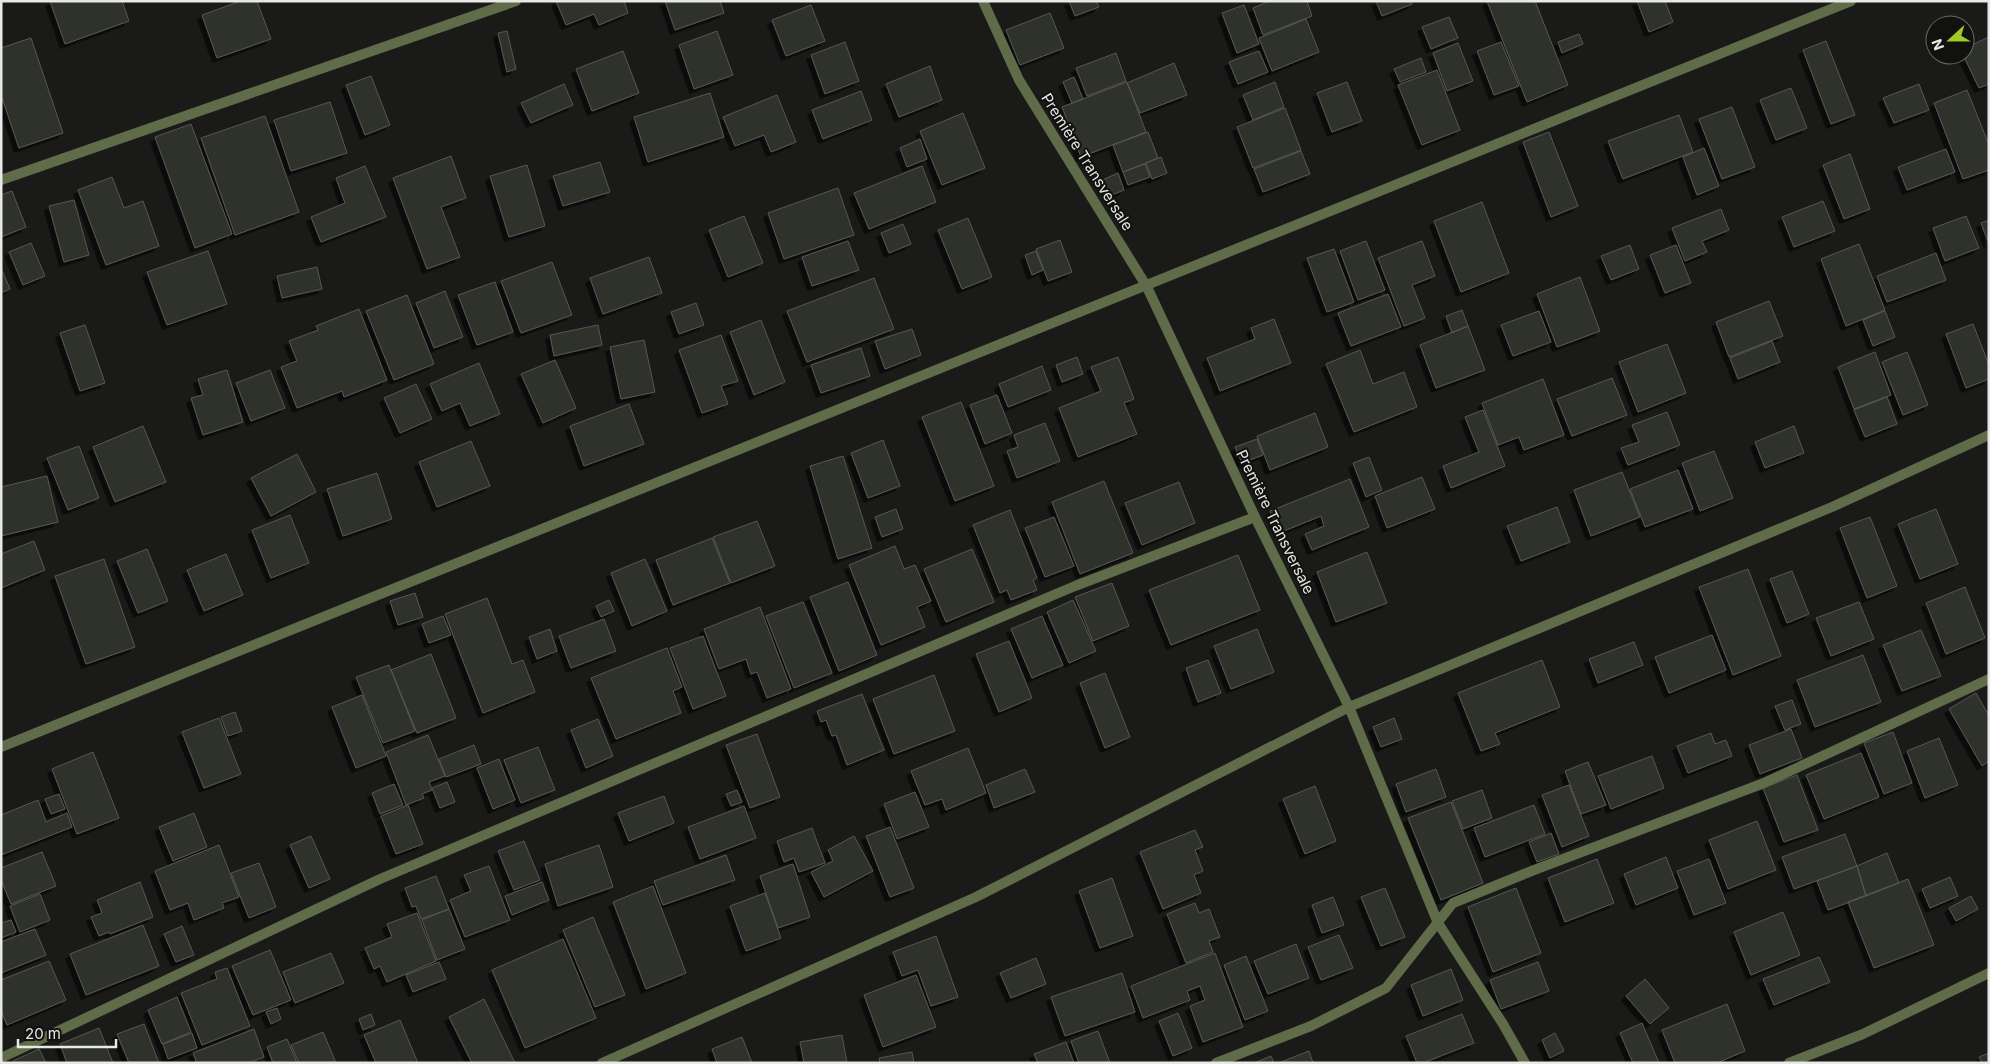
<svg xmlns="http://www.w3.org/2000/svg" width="1990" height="1064" viewBox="0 0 1990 1064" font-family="Inter,sans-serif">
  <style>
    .building { fill: #2f302c; stroke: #565753; filter: url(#shadow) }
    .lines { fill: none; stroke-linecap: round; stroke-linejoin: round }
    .street { stroke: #606c49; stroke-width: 10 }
    .labels { text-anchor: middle; stroke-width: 4; stroke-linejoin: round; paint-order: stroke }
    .street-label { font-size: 15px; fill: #e8e9e6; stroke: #11120f }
  </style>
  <defs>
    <filter id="shadow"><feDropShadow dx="-4.5" dy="4.5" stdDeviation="0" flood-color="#0009"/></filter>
  </defs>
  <rect width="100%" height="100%" fill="#1a1b18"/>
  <path class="building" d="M50,1H122L129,21L65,44Z
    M241,1H257L271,39L217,58L202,15Z
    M556,1H624L628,13L599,25L594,14L566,25Z
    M665,1H720L724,13L675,30Z
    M1069,1H1096L1099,7L1075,16Z
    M1270,1H1307L1312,16L1263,35L1253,8Z
    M1376,1H1411L1412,4L1382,16Z
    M1487,1H1535L1568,85L1527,102Z
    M1637,1H1665L1673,22L1649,32Z
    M811,5L825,41L786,56L772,20Z
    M1244,5L1259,44L1237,53L1222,13Z
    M1050,13L1064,48L1020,65L1006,30Z
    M1449,17L1458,38L1431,49L1422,27Z
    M1306,19L1319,52L1272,71L1259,38Z
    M507,31L516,69L507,72L498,33Z
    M717,31L733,75L694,89L679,45Z
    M1579,34L1583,44L1562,53L1558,42Z
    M1989,37V84L1979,88L1963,55H1965V48Z
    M31,38L63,133L19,148L1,95V48Z
    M1826,41L1855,115L1831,124L1803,50Z
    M845,42L859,81L825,94L811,55Z
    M1501,42L1519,86L1494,95L1477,51Z
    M1458,43L1473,81L1447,91L1433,53Z
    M623,51L639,93L592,111L576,69Z
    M1259,51L1268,72L1238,84L1229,62Z
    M1116,53L1126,81L1087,96L1076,68Z
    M1421,58L1426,72L1400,82L1394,69Z
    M1174,63L1187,95L1140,113L1127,83Z
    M930,66L942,100L899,117L886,84Z
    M1437,70L1460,130L1422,145L1398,85Z
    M371,76L390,125L365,135L346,85Z
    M1074,77L1083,99L1072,103L1063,82Z
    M1127,82L1146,132L1081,157L1062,107Z
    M1275,82L1284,107L1253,120L1243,95Z
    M1347,82L1362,121L1332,132L1317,93Z
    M564,84L573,105L531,123L521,103Z
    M1919,84L1929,110L1894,123L1883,98Z
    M1791,88L1807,128L1776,140L1760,100Z
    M1967,90L1989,145V170L1963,179L1934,103Z
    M861,91L872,120L823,139L812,110Z
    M710,93L724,137L648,162L634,117Z
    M777,95L796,142L771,152L764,135L735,146L723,117Z
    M330,102L347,153L291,171L274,120Z
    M1732,107L1755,167L1722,179L1699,119Z
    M1285,108L1301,150L1253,168L1237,127Z
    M963,113L985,168L942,185L920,131Z
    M1679,115L1693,152L1623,179L1608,141Z
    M265,116L299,212L235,235L201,138Z
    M191,124L232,234L195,248L155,137Z
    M1148,132L1158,158L1123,172L1113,145Z
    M1549,132L1578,206L1551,217L1523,142Z
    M920,139L927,159L907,167L900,148Z
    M1704,148L1719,186L1697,195L1683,157Z
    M1946,149L1955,172L1907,190L1898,167Z
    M1301,151L1310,174L1263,192L1254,169Z
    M1850,154L1870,209L1844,219L1823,165Z
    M451,156L466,198L441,207L460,257L427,269L393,178Z
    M1161,157L1167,173L1152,179L1146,163Z
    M600,162L610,192L563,206L553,176Z
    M1145,164L1150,177L1128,185L1123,172Z
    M527,165L545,226L509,237L490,176Z
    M365,166L386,217L321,242L311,217L345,203L336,178Z
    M922,166L936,202L869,229L854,193Z
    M1118,173L1124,190L1109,196L1102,180Z
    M112,177L124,208L143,201L159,246L106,265L78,190Z
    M838,188L854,235L784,259L768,213Z
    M12,191L26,227L1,237V195Z
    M74,200L89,255L64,262L49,206Z
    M1823,201L1835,231L1794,247L1782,217Z
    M1482,202L1509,273L1461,292L1434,221Z
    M1721,209L1729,230L1702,241L1707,252L1685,261L1672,228Z
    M744,216L763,263L728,277L709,230Z
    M1966,216L1979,248L1945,261L1933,228Z
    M968,218L992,277L962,289L938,230Z
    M1989,220V244L1981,223Z
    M903,224L911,244L889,253L881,233Z
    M1060,240L1072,272L1048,281L1036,249Z
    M848,241L859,270L812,286L802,257Z
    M1366,241L1385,290L1358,300L1340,251Z
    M1422,241L1435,276L1412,285L1425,318L1404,326L1378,258Z
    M31,243L45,276L23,285L9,252Z
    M1859,244L1885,310L1846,326L1821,259Z
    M1630,245L1639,269L1611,280L1601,256Z
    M1676,245L1691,283L1665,293L1650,255Z
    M1334,249L1354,302L1327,312L1307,258Z
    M208,251L227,304L167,325L147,272Z
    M1036,251L1043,270L1032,275L1025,255Z
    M1936,253L1946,280L1887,302L1877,276Z
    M649,257L662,293L603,314L590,278Z
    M552,262L572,315L521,333L501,281Z
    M317,267L322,289L282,298L277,276Z
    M1,268L10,289L1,293Z
    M1580,277L1600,331L1557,347L1537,294Z
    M874,278L894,329L807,362L787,311Z
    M495,282L513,332L477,345L458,295Z
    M445,291L463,337L434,348L416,303Z
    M1388,294L1401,327L1351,346L1338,313Z
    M407,295L434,364L394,380L366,311Z
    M1769,301L1783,336L1729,357L1716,322Z
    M696,303L704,325L679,334L671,312Z
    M359,309L387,380L344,397L342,391L297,408L281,367L297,361L289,341L318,330L316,326Z
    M1462,310L1468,326L1452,333L1446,316Z
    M1539,311L1551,342L1513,356L1501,325Z
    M1885,311L1895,337L1873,346L1863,320Z
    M1274,319L1291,363L1220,391L1207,358L1255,339L1251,328Z
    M761,320L785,382L754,395L730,332Z
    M1973,324L1989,365V379L1966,388L1946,334Z
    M85,325L105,383L80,391L60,333Z
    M598,325L602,345L554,356L550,335Z
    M1468,326L1485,370L1436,388L1420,345Z
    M912,329L921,355L885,369L875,341Z
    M721,335L738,381L721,386L728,404L702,413L679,350Z
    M644,340L655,392L621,399L610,347Z
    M1772,341L1780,362L1738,379L1730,358Z
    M1667,344L1686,393L1638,412L1619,362Z
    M861,348L870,376L821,393L811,365Z
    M1360,350L1373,384L1404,372L1417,407L1354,432L1326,364Z
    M1875,352L1891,395L1854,409L1838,367Z
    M1907,352L1928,405L1903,415L1882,362Z
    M1077,357L1083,374L1062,382L1056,365Z
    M1118,357L1134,399L1124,403L1137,434L1078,457L1059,408L1101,391L1091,367Z
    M555,360L576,408L543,423L521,374Z
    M479,363L500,414L470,426L460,403L442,411L430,384Z
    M1042,366L1051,390L1008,407L999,384Z
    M227,370L243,422L203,435L191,398L203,395L198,379Z
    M270,370L285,408L251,421L236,383Z
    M1612,378L1627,415L1572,436L1557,399Z
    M1543,379L1564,435L1524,450L1519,437L1498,445L1482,403Z
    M416,384L432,419L400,433L384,398Z
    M997,395L1012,433L985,444L970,405Z
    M1887,397L1897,424L1865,437L1854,410Z
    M961,402L994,486L955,501L922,417Z
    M629,404L644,444L584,466L570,426Z
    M1483,410L1505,466L1451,488L1443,466L1479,452L1465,417Z
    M1667,412L1680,445L1628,465L1621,448L1639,442L1632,425Z
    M1315,413L1328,447L1270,470L1257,436Z
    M1045,423L1060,461L1017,478L1007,451L1018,447L1014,435Z
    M143,426L166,482L115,502L93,447Z
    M1794,426L1804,453L1765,468L1755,442Z
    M1257,439L1263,455L1242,463L1235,447Z
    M883,440L900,486L868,498L851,453Z
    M471,441L490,486L437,507L419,462Z
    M79,446L99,498L68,510L47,458Z
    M1714,451L1733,498L1700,511L1682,463Z
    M297,454L316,492L271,516L251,478Z
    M843,456L872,548L838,559L810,466Z
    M1369,457L1382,490L1366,497L1353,463Z
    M1678,470L1693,509L1645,527L1630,489Z
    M1622,472L1640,517L1591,536L1574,490Z
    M377,473L392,519L343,536L327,489Z
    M47,476L58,522L1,536V487Z
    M1422,477L1435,509L1387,528L1375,496Z
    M1350,479L1369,527L1312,550L1305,534L1324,526L1321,516L1279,533L1270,511Z
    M1104,481L1133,553L1080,574L1052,502Z
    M1179,482L1195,523L1142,545L1125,503Z
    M1557,507L1570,542L1521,561L1507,526Z
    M896,509L903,529L882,537L875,517Z
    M1936,509L1958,564L1920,579L1898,524Z
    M1010,510L1037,578L1033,580L1037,590L1011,600L1007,590L1000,593L973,525Z
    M290,515L309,563L271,578L252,530Z
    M1054,517L1074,566L1045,577L1025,528Z
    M1870,517L1897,586L1867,598L1840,528Z
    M757,521L775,566L731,583L713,537Z
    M712,538L730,583L673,605L656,560Z
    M34,541L45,570L1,588V554Z
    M895,546L904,569L915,565L931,601L917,607L925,627L881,645L849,565Z
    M147,549L168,601L138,613L117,561Z
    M972,549L994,602L946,622L924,569Z
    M1367,552L1387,603L1336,622L1317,572Z
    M226,554L243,595L204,611L187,570Z
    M1238,555L1260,610L1171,645L1149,590Z
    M104,559L135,647L86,664L55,576Z
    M645,559L667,611L632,626L611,573Z
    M1748,569L1781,656L1733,675L1699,587Z
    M1792,571L1809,614L1787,623L1770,579Z
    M848,582L877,655L839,671L810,597Z
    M1112,583L1129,626L1093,641L1075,597Z
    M1965,587L1985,638L1946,654L1926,603Z
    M415,593L423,617L398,625L390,601Z
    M487,598L512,664L523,660L535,692L483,713L445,614Z
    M609,600L614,611L601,617L596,606Z
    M1073,600L1096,651L1069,663L1047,612Z
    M803,602L832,673L794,688L766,616Z
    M1859,602L1874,639L1831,656L1816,618Z
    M760,607L791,689L767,698L757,672L751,674L746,659L719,669L704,629Z
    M443,616L451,635L429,643L422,624Z
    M1042,616L1063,665L1032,678L1011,629Z
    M604,619L616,651L571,668L559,636Z
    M550,629L557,651L537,659L529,637Z
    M1257,629L1274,672L1231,689L1214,646Z
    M1921,630L1941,676L1902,691L1883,645Z
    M1712,635L1726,670L1669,693L1655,657Z
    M703,636L726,696L693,709L670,648Z
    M1009,641L1032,698L999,712L976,654Z
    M1634,642L1643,665L1598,683L1589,659Z
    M667,648L682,687L673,691L681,713L616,739L591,678Z
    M431,654L456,718L417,733L391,670Z
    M1863,655L1881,702L1815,727L1797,680Z
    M1208,660L1221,693L1198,702L1186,668Z
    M1542,660L1560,707L1495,733L1500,744L1481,751L1458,693Z
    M389,665L415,731L383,743L356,677Z
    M1105,673L1130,737L1105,748L1080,683Z
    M934,675L955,731L894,754L873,699Z
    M1976,693L1989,716V761L1982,766L1949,709Z
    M862,694L884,750L847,765L836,735L832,736L826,720L821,722L817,711Z
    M362,695L386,756L356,768L332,707Z
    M1792,700L1801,724L1785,730L1775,706Z
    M235,712L242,731L228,736L221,717Z
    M219,718L241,774L204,788L182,732Z
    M1394,718L1402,739L1381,747L1373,727Z
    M598,719L613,756L586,768L571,730Z
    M1791,729L1802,758L1760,774L1749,745Z
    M1893,732L1912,783L1884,794L1864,743Z
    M1711,733L1715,744L1726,740L1732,756L1688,773L1677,746Z
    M757,734L780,797L750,808L726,745Z
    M428,735L445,776L429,782L432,790L422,794L424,798L406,805L386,752Z
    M1939,738L1958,785L1925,798L1907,751Z
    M474,745L481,764L446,777L439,759Z
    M538,747L555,790L521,803L504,760Z
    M968,748L986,793L946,810L942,799L925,805L911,771Z
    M93,752L119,818L77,834L52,769Z
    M1861,753L1879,797L1824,819L1806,775Z
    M1652,756L1664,788L1611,809L1598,776Z
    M499,759L515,800L493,809L477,768Z
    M1588,762L1606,805L1581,814L1565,771Z
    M1025,769L1035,792L994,808L986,785Z
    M1436,769L1446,797L1406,812L1396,784Z
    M1797,775L1818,830L1784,842L1763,788Z
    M447,782L455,802L440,808L432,788Z
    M394,784L403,805L380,814L372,793Z
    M1569,785L1589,836L1562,847L1542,795Z
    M1315,786L1336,841L1305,854L1283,799Z
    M737,790L742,802L731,806L726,794Z
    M1482,790L1492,818L1463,829L1452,801Z
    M915,792L929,827L897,839L884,804Z
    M59,794L65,809L51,814L45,799Z
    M664,796L674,823L629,841L618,813Z
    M38,800L46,822L67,813L72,827L1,855V815Z
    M1451,802L1483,883L1441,900L1408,818Z
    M408,805L423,844L396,854L381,816Z
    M1534,805L1545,834L1485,857L1474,828Z
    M744,806L756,838L700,859L688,827Z
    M194,813L207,847L173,861L159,827Z
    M1757,821L1776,870L1728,889L1709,840Z
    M890,827L914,888L890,897L866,836Z
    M812,828L825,863L799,872L794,858L784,862L777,841Z
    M1195,830L1203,847L1195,850L1203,871L1194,875L1201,893L1163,909L1140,852Z
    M1551,833L1559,854L1537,862L1529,842Z
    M1845,834L1857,866L1794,889L1782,857Z
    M311,836L330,879L309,888L290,845Z
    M854,836L873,871L824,897L811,872L833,861L828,850Z
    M524,841L540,880L514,890L498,851Z
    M219,845L239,897L222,903L224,908L194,920L188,903L170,910L155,871Z
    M599,845L613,887L558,906L545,864Z
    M42,852L56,886L11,904L1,880V868Z
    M1887,853L1899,883L1866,896L1857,866Z
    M726,855L735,880L663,905L654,881Z
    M1666,857L1678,888L1636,905L1624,874Z
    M1597,859L1614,903L1565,922L1548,878Z
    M1709,859L1726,903L1694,915L1677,871Z
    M259,863L276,907L249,918L231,873Z
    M793,864L810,917L778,928L760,876Z
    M489,866L510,920L465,937L450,900L471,891L464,875Z
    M1857,866L1866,896L1828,910L1817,881Z
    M436,876L449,909L421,919L416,906L412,907L405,888Z
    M1950,877L1958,896L1930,908L1922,889Z
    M1112,878L1133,936L1100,948L1079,891Z
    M1908,879L1934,945L1874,968L1848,902Z
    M140,882L153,917L110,934L109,932L99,936L91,917L102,913L97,900Z
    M542,882L549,900L512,915L505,896Z
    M653,886L686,973L646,989L613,902Z
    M1385,888L1405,937L1381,946L1361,897Z
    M1516,888L1541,953L1493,972L1468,907Z
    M765,893L781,938L746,951L730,906Z
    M40,894L50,920L20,932L10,906Z
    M1971,896L1978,909L1956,921L1949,908Z
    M1333,897L1344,925L1322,933L1312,905Z
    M1195,903L1199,913L1209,909L1220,937L1209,941L1213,952L1186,963L1167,914Z
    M449,909L465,949L437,960L422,920Z
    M1783,912L1800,955L1751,975L1734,932Z
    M417,913L436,961L387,982L380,966L374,969L365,948L392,937L387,924Z
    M593,917L625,995L595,1007L563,930Z
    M11,920L16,932L1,938V923Z
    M143,925L159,966L86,995L70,954Z
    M182,926L194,955L176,962L164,934Z
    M35,929L46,955L1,973V942Z
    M1339,935L1353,968L1321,980L1308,947Z
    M936,936L958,997L931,1006L918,970L902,976L893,952Z
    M563,939L596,1018L525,1048L492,970Z
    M1296,944L1309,978L1268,994L1254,961Z
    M270,950L291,1000L253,1015L232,966Z
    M331,953L344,983L295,1003L283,972Z
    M1215,953L1243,1027L1203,1042L1190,1006L1205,1000L1200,986L1187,991L1190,1000L1143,1018L1131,986Z
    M1246,956L1268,1011L1245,1020L1224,965Z
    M1819,957L1830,982L1774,1005L1763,979Z
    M1036,958L1046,984L1011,998L1000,973Z
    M49,961L66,1000L7,1025L1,1011V980Z
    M439,962L446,979L413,992L406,975Z
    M1538,962L1549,991L1501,1009L1490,980Z
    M227,968L250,1026L202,1045L181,993L217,979L215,972Z
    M1451,969L1463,1000L1423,1016L1411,985Z
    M1122,973L1135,1012L1065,1036L1051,997Z
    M916,975L936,1027L883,1047L864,995Z
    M1645,979L1669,1008L1650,1024L1626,996Z
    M177,997L191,1032L162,1044L148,1010Z
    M484,999L515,1063H472L449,1017Z
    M1727,1004L1745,1051L1717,1063H1675L1662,1030Z
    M277,1008L281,1019L271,1024L266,1012Z
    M1178,1013L1192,1048L1173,1056L1159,1021Z
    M371,1014L375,1025L363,1030L359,1019Z
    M1462,1014L1474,1043L1423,1063H1417L1406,1036Z
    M400,1020L418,1063H376L364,1035Z
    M1642,1023L1659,1063H1633L1620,1033Z
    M144,1024L159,1063H129L117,1034Z
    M99,1028L113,1063H67L60,1044Z
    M254,1029L264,1057L249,1063H197L193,1053Z
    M1098,1031L1110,1063H1079L1071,1041Z
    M323,1032L336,1063H299L291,1045Z
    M192,1033L197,1048L168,1059L163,1044Z
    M1555,1033L1564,1051L1550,1058L1542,1040Z
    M842,1035L847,1063H804L800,1042Z
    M742,1037L752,1063H717L712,1049Z
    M287,1039L297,1063H273L267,1047Z
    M1066,1042L1074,1063H1038L1034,1054Z
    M39,1049L46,1063H14L13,1061Z
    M1309,1051L1313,1063H1281V1062Z
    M912,1052L914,1063H880L879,1058Z
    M1989,1053V1063H1982L1979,1057Z
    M1271,1056L1274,1063H1254Z"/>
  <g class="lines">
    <path class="street" d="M983,1L1019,80L1147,287L1255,517L1349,707L1438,923L1503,1024L1525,1063
      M1,180L516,1
      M1,747L1851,1
      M1,1058L380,879L1075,586L1255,517
      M602,1063L976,897L1349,707L1832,507L1989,435
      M1216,1063L1311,1026L1386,988L1453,903L1534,870L1764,783L1989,679
      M1789,1063L1863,1034L1989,973"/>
  </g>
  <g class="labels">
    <g class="street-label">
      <text transform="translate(1087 162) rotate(58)" y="5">Première Transversale</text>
      <text transform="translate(1275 522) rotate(64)" y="5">Première Transversale</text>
    </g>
  </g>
  <rect width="1990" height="1064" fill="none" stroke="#e8e9e6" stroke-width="5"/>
  <g transform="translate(1950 40) rotate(249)"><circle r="24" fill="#11120f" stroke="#676865"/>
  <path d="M0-4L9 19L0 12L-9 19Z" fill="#a1c92a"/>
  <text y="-8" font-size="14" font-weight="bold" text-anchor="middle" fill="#e8e9e6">N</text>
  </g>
  <path d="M18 1039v8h98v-8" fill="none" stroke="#e8e9e6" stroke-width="2.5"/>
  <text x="25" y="1039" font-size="15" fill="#e8e9e6" stroke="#11120f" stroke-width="4" paint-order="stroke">20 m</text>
</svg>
